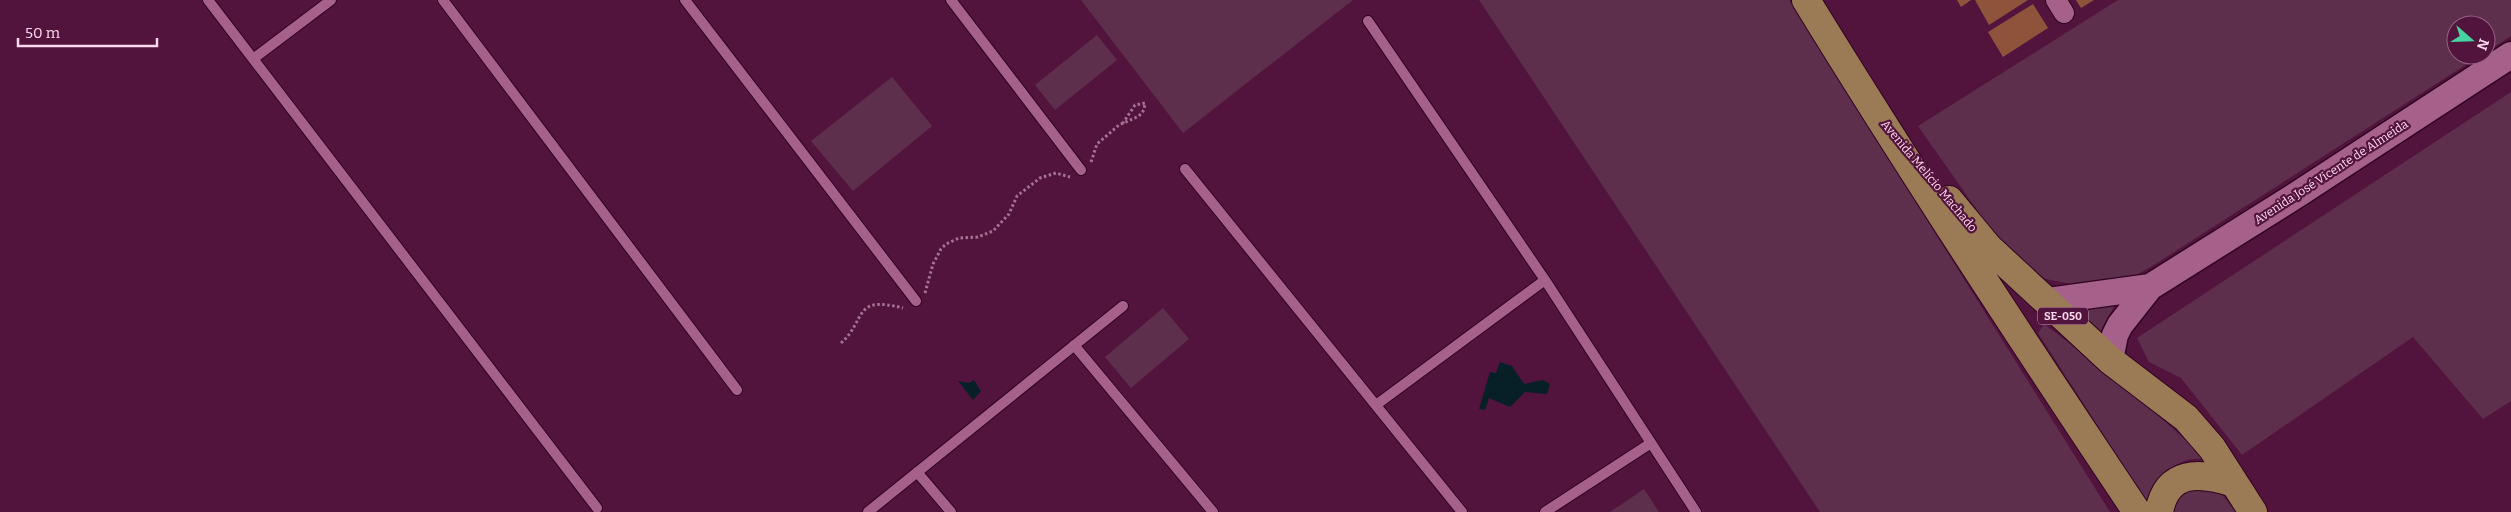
<svg xmlns="http://www.w3.org/2000/svg" width="2511" height="512" viewBox="0 0 2511 512" font-family="Bitter,serif">
  <style>
    .green { fill: #5e2f4c }
    .water { fill: #072028 }
    .building { fill: #8e543b }
    .lines { fill: none; stroke-linecap: round; stroke-linejoin: round }
    .service-casing { stroke: #300321; stroke-width: 12 }
    .minor-casing { stroke: #300321; stroke-width: 22 }
    .tertiary-casing { stroke: #300321; stroke-width: 29 }
    .primary-casing { stroke: #300321; stroke-width: 30 }
    .path { stroke: #a57291; stroke-width: 3; stroke-dasharray: 2.5 2.5; stroke-linecap: butt }
    .service { stroke: #a6618a; stroke-width: 10 }
    .minor { stroke: #a6618a; stroke-width: 20 }
    .tertiary { stroke: #a6618a; stroke-width: 26 }
    .primary { stroke: #9b7a56; stroke-width: 28 }
    .labels { text-anchor: middle; stroke-width: 4.5; stroke-linejoin: round; paint-order: stroke }
    .shield { fill: #52143d; stroke: #cb9db8; stroke-width: 1 }
    .shield-label { font-size: 11px; font-weight: bold; fill: #ffd8ed }
    .street-label { font-size: 12px; fill: #ffd8ed; stroke: #52143d }
  </style>
  <rect width="100%" height="100%" fill="#52143d"/>
  <path class="green" d="M1081,0H1353L1183,133Z
    M1479,0H1789L2110,512H1820Z
    M2118,0H2511V36L2486,52V25H2456V55H2481L2157,263L2124,282L2081,286L2046,279L2033,273L1996,237L1918,126Z
    M1097,35L1117,60L1055,110L1035,85Z
    M892,77L932,126L853,191L811,141Z
    M2511,92V401L2483,419L2413,337L2242,455L2181,378L2149,362L2137,338Z
    M2117,301L2099,334L2066,308Z
    M1163,308L1189,339L1131,388L1105,357Z
    M2044,324L2123,384L2209,461C2181,451 2154,478 2148,504L2038,333Z
    M2188,486L2219,491L2236,512H2171L2174,501Z
    M1644,489L1659,512H1610Z"/>
  <path class="water" d="M1500,362L1512,366L1524,384L1543,380L1550,384L1547,394L1525,392L1510,407L1489,398L1485,410L1479,409L1490,372L1496,373Z
    M974,380L981,391L973,400L958,381L969,383Z"/>
  <path class="building" d="M1957,0H1971L1961,7Z
    M1975,0H2028L1989,25Z
    M2076,0H2094L2081,8Z
    M2033,4L2048,28L2003,57L1988,32Z"/>
  <g class="lines">
    <defs>
      <path id="service" d="M208,0L597,508
        M443,0L737,390
        M685,0L916,301
        M951,0L1081,170
        M1368,21L1545,280L1696,512
        M253,59L331,0
        M1185,169L1462,512
        M1074,345L1213,512
        M1376,405L1545,280
        M917,472L951,512
        M868,512L1123,306
        M1545,512L1651,443"/>
      <path id="minor" d="M2056,0L2064,13"/>
      <path id="tertiary" d="M2048,301L2150,287
        M2110,360L2115,335L2120,325L2150,287L2298,194L2511,55"/>
      <path id="primary" d="M1806,0C1912,173 2024,343 2137,512
        M1949,200L1988,247L2110,360L2186,418L2212,448L2253,512
        M2159,512C2167,469 2200,472 2234,483"/>
    </defs>
    <use href="#service" class="service-casing"/>
    <use href="#minor" class="minor-casing"/>
    <use href="#tertiary" class="tertiary-casing"/>
    <use href="#primary" class="primary-casing"/>
    <path class="path" d="M1091,162L1097,144L1119,125L1139,116L1144,110L1145,103L1135,105L1123,123
      M925,293L933,264L941,249L946,244L959,238L978,237L993,231L1009,214L1017,196L1040,178L1056,173L1070,177
      M841,343C867,320 852,295 903,308"/>
    <use href="#service" class="service"/>
    <use href="#minor" class="minor"/>
    <use href="#tertiary" class="tertiary"/>
    <use href="#primary" class="primary"/>
  </g>
  <g class="labels">
    <rect class="shield" x="2038" y="307.5" width="50" height="17" rx="4"/>
    <g class="shield-label">
      <text x="2063" y="320">SE-050</text>
    </g>
    <g class="street-label">
      <text transform="translate(2331 172) rotate(-33)" y="4">Avenida José Vicente de Almeida</text>
      <text transform="translate(1929 176) rotate(50)" y="4">Avenida Melício Machado</text>
    </g>
  </g>
  <g transform="translate(2471 40) rotate(110)"><circle r="24" fill="#52143d" stroke="#976283"/>
  <path d="M0-4L9 19L0 12L-9 19Z" fill="#45d49f"/>
  <text y="-8" font-size="14" font-weight="bold" text-anchor="middle" fill="#ffd8ed">N</text>
  </g>
  <path d="M18 38v8h139v-8" fill="none" stroke="#ffd8ed" stroke-width="2.5"/>
  <text x="25" y="38" font-size="15" fill="#ffd8ed" stroke="#52143d" stroke-width="4" paint-order="stroke">50 m</text>
</svg>
